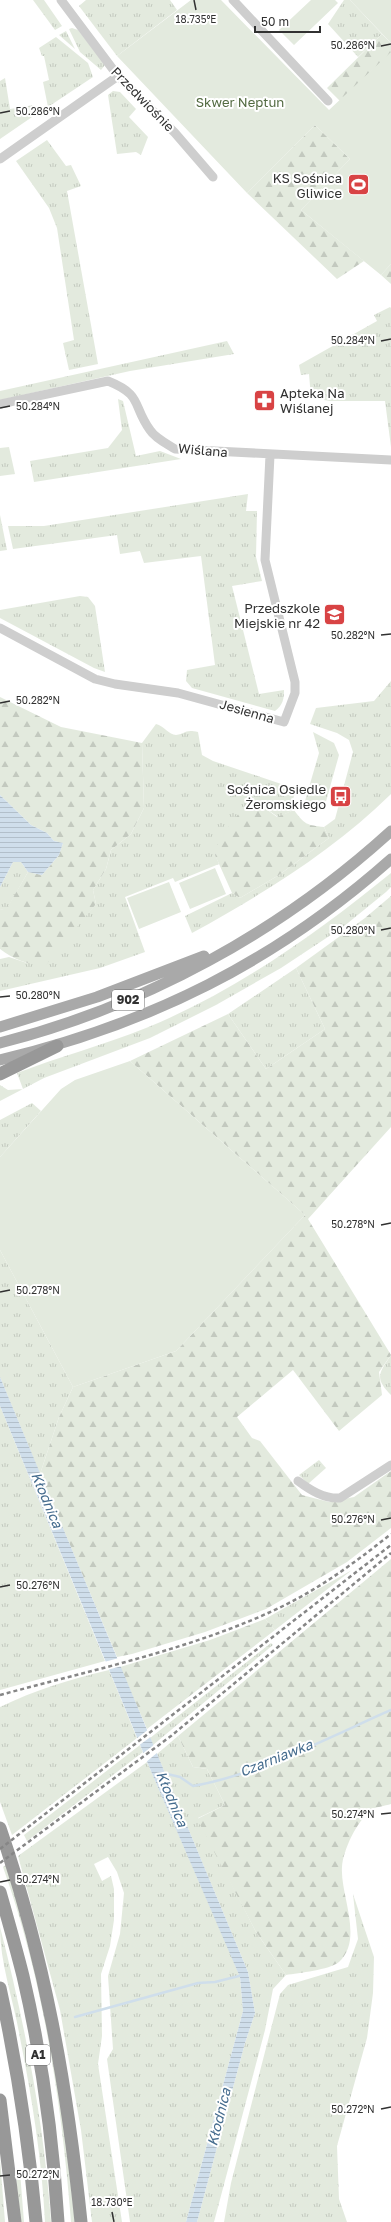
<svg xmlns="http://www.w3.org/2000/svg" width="391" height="2222" viewBox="0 0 391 2222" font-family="'Golos Text',sans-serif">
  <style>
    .grass { fill: url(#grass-tufts) }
    .forest { fill: url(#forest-firs) }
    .green { fill: #e3eade }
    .water { fill: url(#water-rules) }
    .pier { fill: #fff }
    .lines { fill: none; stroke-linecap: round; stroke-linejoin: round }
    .stream { stroke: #cfdeeb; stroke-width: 2.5 }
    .minor { stroke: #cecece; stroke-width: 9 }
    .major { stroke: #a9a9a9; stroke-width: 11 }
    .highway { stroke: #989898; stroke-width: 13 }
    .rail { stroke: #868686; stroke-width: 2.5; stroke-dasharray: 4 3; stroke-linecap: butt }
    .ticks { fill: none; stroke: #313131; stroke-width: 1.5 }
    .labels { text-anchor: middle; stroke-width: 4; stroke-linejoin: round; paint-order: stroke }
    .shield { fill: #fff; stroke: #6f6f6f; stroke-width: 1 }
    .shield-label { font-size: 12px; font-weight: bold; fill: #313131 }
    .street-label { font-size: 13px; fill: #313131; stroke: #fff }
    .park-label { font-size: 13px; fill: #526a41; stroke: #fff }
    .poi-label { font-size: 13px; fill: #313131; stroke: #fff; text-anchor: end }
    .water-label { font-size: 14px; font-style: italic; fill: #456c8e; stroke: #fff }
    .ticks-label { font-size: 10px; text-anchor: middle; fill: #313131; stroke: #fff; stroke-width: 4; stroke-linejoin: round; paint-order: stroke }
  </style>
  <defs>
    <pattern id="grass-tufts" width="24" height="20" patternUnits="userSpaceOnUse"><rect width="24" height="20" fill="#e3eade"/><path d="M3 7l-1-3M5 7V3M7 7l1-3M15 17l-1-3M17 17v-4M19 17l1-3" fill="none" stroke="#c3c9bf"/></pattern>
    <pattern id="forest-firs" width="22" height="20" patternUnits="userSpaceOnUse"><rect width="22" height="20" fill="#e3eade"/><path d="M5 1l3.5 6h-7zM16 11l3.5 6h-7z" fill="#c3c9bf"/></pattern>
    <pattern id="water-rules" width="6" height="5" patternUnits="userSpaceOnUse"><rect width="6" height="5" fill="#cfdeeb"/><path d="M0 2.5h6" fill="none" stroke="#b2bfca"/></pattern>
  </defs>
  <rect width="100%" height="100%" fill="#fff"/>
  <path class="grass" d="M33,0H44L62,26L55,30Z
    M86,0H170L177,10L117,56L79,6Z
    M344,0H350L382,34L358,57L328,24Z
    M72,28L78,30L105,65L101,70L80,52L69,29Z
    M66,31L75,49L59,35Z
    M56,37L88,63L93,77L48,107L43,82L49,80L44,56H42L39,48Z
    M5,78L10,109L34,105L35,115L0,139V81Z
    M113,91L120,92L136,109L129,117L148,137L141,155L136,152L117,154L108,95Z
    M47,140L66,166L71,165L81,186L67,191L98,364L69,370L63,343L74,340L57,228L49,208L16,161Z
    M390,307L391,308V447L385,401H330L311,398L309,374L301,375L299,365L377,321L374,315Z
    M227,341L234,354L130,371L0,400V391Z
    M118,399L123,401L136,456L160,451L181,459L34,482L30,461L108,448L122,430Z
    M9,447L15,474L0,476V448Z
    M248,494L246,511H257L256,557L262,581L232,586L259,694L284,690C284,699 283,705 275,711L192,688L186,681L187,670L215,665L201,556L144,563L140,551L120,554L117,535L13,549L8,526H44Z
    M0,515L7,550L0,551Z
    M80,596L88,597L95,606L105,672L94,668L0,618V610Z
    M391,681V794C333,851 263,894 192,933L185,916L232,893L240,898L279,875L329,838L324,827L335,819L353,752L349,740L337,733L310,724L316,708L374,701Z
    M156,724C164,726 169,735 176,735C186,734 184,729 198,732L202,755L213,761L296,789L291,806L294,810L278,817L258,803L215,854L219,864L175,882L173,878L125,897L145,952L100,968L0,991V959L9,957L27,963L80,922L96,904L93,890L106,869L111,850L131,834L144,808L142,743Z
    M313,732L334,743L339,755L325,805L323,809H311L305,801L319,753Z
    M13,862H21L28,872L7,909L0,910V887Z
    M391,873V887L386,892L343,927L281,968L216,1005L150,1038L44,1078L0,1101V1085L8,1090L23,1089L17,1073C59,1057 103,1045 146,1028C235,992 317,933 391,873Z
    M296,968L325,1029L266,1069L228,1014Z
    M32,1103L41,1111L0,1157V1120Z
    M0,1250L73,1387L59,1417L40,1474L0,1377Z
    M391,1355V1395C374,1378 379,1373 391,1355Z
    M0,1406L105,1661L0,1690Z
    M319,1460L326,1468L308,1484L299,1475Z
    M352,1570L275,1630L265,1619Z
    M271,1643L273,1645L153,1745L150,1738Z
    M109,1670L137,1738L12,1835L0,1802V1707C35,1690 71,1679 109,1670Z
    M178,1736L193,1767L207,1769L225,1805L198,1818L256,1932L286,1975L273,1989L265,2030L214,2222H197L245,2043L255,2013L248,1972L157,1754Z
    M140,1745L143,1752L27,1841L24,1835Z
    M147,1762L235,1964L240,1977L243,2011L186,2222H130L107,2059L113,2049L108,1976L120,1934L124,1893L117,1872L108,1857L94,1864L102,1881L111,1876L114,1889V1920L110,1946L101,1974L102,2036L98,2064L122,2222H92L81,2130L60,2010L18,1856Z
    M7,1864L43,2001L64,2121L75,2222H71C62,2104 43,1979 3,1867Z
    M353,1894L374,1957L373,1993L367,2038L337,2146L339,2199L347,2222H224L231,2183L280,1994L288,1985L348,1967L358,1939Z
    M0,1927C25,2024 44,2123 51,2222H45C42,2160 32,2098 20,2038C14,2001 0,1965 0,1927Z
    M0,2159L5,2222H0Z
    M20,2172L24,2222H20L16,2175Z"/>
  <path class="forest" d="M382,34L391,43V72L381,62L340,101L327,88Z
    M315,125L350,159L301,210L364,261L337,279L247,193Z
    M391,264V284L381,275Z
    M0,697L61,727L142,743L144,808L131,834L111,850L106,869L93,890L96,904L45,966C28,964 14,960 0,949V910L7,908L28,872L42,875L59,855L63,843L54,841L47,833L31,825L0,795Z
    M258,803L277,817L294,810C305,825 307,825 324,827L329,838L279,875L240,898L232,893L215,855L220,837L240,812Z
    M391,896V1127L308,1219L391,1355L379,1372L382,1395L339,1431L293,1370L237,1417L252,1438L260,1441L302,1495L329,1502L354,1497L391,1471V1528L347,1562L266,1609L205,1632L132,1654L117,1657L40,1474L59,1417L73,1387L176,1351L305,1215L130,1061L228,1014L266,1069L325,1029L296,968L365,918Z
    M391,1559V1804C385,1806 375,1807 371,1810C357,1821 343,1850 342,1867C340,1895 364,1939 339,1962C329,1970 299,1973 286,1975L256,1932L197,1819L225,1805L207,1769L193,1767L178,1736Z
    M265,1619L275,1630L147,1729L120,1667L210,1640Z"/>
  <path class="green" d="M191,0H221L329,110L391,52V264L381,275L301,210L350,159L315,125L247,193L117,56Z
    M311,0H335L338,3L294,45L279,30Z
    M350,0H391V43Z
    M215,868L226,894L190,909L179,883Z
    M169,882L181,912L139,929L127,898Z
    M130,1061L305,1215L176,1351L73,1387L0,1250V1157L61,1089L75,1080Z"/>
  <path class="water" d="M0,795L31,825L47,833L54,841L63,843L59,855L42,875L28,872L21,862H13L0,887Z
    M0,1377L248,1972L255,2013L245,2043L197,2222H186L243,2011L240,1977L153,1776L0,1406Z"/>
  <path class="pier" d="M119,1658L122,1666L107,1670L104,1662Z
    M149,1729L152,1736L138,1746L136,1739Z
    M155,1744L158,1752L145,1763L142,1754Z"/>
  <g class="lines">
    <path class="stream" d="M163,1773L180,1777L193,1786C257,1775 330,1737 391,1710
      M75,2017L198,1983L215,1982L243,1975"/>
    <path class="minor" d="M61,0L118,76L175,133L213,177
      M233,0L328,101
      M0,159L118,76
      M0,404L108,381C143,395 132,405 150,430C155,438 167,444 175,449L391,460
      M0,628L95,679L115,684L178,693L284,722L295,693V682L265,560L270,455
      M298,1481C310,1490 324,1499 340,1498L391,1465"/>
    <path class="major" d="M0,1027L97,997L204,956
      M0,1043C145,1006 280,932 391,831
      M0,1060C150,1024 275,962 391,859"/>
    <path class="highway" d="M0,1074L57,1046
      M0,1828C45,1959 67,2085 81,2222
      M0,1892C8,1920 16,1948 23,1976C42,2057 53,2140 58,2222
      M0,1988C17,2066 29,2143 36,2222
      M0,2100L15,2222"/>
    <path class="rail" d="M0,1695C92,1670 197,1648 283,1606C322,1587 357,1561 391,1534
      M0,1849L391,1545
      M0,1863L171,1736L391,1553"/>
  </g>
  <path class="ticks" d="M194,0L196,10M381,46L391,44M0,113L10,111M381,341L391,339M0,408L10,406M381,635L391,634M0,703L10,701M381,930L391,928M0,997L10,996M381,1225L391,1223M0,1292L10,1290M381,1520L391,1518M0,1587L10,1585M381,1814L391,1813M0,1882L10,1880M381,2109L391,2107M0,2176L10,2175M112,2212L114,2222"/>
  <defs>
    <symbol id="stadium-square" viewBox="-11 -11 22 22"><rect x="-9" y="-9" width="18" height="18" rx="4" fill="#d84344" stroke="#fff"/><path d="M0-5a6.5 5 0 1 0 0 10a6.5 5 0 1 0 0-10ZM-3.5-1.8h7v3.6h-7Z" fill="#fff"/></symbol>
    <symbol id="pharmacy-square" viewBox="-11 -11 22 22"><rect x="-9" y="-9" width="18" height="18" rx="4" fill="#d84344" stroke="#fff"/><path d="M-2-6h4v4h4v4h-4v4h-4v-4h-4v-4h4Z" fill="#fff"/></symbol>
    <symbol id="school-square" viewBox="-11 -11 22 22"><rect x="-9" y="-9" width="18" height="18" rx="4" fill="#d84344" stroke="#fff"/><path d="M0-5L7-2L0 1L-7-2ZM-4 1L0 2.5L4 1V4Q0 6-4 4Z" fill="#fff"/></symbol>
    <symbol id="bus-square" viewBox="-11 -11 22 22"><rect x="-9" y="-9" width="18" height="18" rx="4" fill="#d84344" stroke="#fff"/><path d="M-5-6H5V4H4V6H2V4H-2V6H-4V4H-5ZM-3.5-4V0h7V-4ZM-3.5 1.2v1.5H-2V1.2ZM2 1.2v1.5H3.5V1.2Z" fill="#fff"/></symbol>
  </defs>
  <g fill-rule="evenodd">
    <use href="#stadium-square" x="346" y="172" width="25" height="25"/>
    <use href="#pharmacy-square" x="252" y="388" width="25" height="25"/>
    <use href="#school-square" x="322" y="602" width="25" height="25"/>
    <use href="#bus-square" x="328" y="784" width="25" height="25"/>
  </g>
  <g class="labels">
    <g class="shield">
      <rect x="112" y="990" width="32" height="20" rx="3"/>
      <rect x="26" y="2045" width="24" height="20" rx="3"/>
    </g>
    <g class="shield-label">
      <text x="128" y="1004">902</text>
      <text x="38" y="2059">A1</text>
    </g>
    <g class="street-label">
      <text transform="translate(143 99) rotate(46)" y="5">Przedwiośnie</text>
      <text transform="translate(203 450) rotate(5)" y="5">Wiślana</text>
      <text transform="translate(247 711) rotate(16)" y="5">Jesienna</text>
    </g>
    <g class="park-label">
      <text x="240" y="107">Skwer Neptun</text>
    </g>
    <g class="poi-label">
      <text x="342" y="183">KS Sośnica<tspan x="342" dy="15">Gliwice</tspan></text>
      <text x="280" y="398" text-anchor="start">Apteka Na<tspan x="280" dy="15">Wiślanej</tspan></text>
      <text x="320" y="613">Przedszkole<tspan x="320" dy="15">Miejskie nr 42</tspan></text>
      <text x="326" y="794">Sośnica Osiedle<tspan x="326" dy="15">Żeromskiego</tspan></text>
    </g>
    <g class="water-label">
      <text transform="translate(47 1500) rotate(67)" y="5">Kłodnica</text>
      <text transform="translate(276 1758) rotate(-22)" y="5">Czarniawka</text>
      <text transform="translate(172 1799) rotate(67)" y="5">Kłodnica</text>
      <text transform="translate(219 2117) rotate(-76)" y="5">Kłodnica</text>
    </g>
  </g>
  <g class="ticks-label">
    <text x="196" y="23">18.735°E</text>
    <text x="353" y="49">50.286°N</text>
    <text x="38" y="115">50.286°N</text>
    <text x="353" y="344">50.284°N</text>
    <text x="38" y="410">50.284°N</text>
    <text x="353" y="639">50.282°N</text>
    <text x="38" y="704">50.282°N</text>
    <text x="353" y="934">50.280°N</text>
    <text x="38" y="999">50.280°N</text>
    <text x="353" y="1228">50.278°N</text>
    <text x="38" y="1294">50.278°N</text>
    <text x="353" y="1523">50.276°N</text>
    <text x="38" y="1589">50.276°N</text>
    <text x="353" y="1818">50.274°N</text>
    <text x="38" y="1883">50.274°N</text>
    <text x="353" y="2113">50.272°N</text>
    <text x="38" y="2178">50.272°N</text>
    <text x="112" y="2206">18.730°E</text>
  </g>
  <path d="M255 26v6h65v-6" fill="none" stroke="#313131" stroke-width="2"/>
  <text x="261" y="26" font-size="12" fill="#313131" stroke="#ffffff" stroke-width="3" paint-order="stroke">50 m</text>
</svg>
